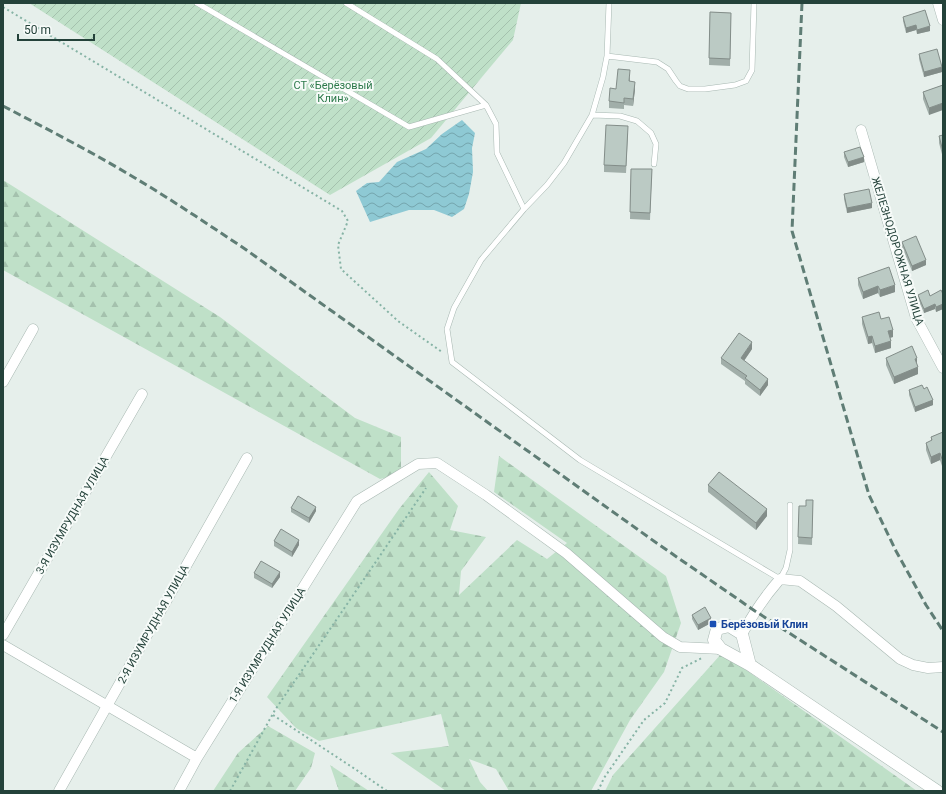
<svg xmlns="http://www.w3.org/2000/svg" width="946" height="794" viewBox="0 0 946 794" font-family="Roboto,sans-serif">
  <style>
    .forest { fill: url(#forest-firs) }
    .garden { fill: url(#garden-furrows) }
    .water { fill: url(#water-waves) }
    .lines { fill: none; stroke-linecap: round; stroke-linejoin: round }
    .service-casing { stroke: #a8b8b2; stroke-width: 6 }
    .minor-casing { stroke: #a8b8b2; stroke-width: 11 }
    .tertiary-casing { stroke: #a8b8b2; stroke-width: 13 }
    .path { stroke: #86b3a5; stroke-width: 2; stroke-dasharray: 2 3; stroke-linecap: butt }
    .service { stroke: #fff; stroke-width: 5 }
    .minor { stroke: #fff; stroke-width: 10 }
    .tertiary { stroke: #fff; stroke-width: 12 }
    .rail { stroke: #5f7d75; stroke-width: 3; stroke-dasharray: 8 4; stroke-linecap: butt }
    .wall { fill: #a1aea9 }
    .shaded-wall { fill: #838d89 }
    .building { fill: #bbcac4; stroke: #838d89 }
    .transit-dot { fill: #1a4fb4; stroke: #f7fbf9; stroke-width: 1.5 }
    .labels { text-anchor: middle; stroke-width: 4; stroke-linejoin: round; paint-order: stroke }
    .park-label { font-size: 11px; fill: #2d7a4b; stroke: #f7fbf9 }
    .street-label { font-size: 11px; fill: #24423a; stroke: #f7fbf9 }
    .transit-label { font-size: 11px; font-weight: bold; fill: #164399; stroke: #f7fbf9; text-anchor: start }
  </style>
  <defs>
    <pattern id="forest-firs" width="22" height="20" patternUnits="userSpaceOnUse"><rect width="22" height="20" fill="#bfe0c8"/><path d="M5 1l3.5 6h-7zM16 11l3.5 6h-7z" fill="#a4c1ad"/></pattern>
    <pattern id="garden-furrows" width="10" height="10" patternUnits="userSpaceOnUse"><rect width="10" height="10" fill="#bfe0c8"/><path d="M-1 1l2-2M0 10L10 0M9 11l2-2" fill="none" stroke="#a4c1ad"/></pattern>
    <pattern id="water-waves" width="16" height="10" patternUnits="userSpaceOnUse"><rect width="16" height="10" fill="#8ec9d4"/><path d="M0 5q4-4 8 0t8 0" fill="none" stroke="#74a5ad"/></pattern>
  </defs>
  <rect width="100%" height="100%" fill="#e6efeb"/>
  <path class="forest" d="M3,180L220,317L355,418L401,437V474L380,479L3,270Z
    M499,456L666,576L681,623L664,672L630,720L591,791H509L496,769L469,759L480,782L488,791H446L391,753L449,746L441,714L319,741L296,728L267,697L399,509L429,472L458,506L450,530L486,537L461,571L459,595L517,540L547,559L567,543L494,492Z
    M722,653L917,791H605L613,775Z
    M268,726L315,753L311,768L295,791H213L238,753Z
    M330,765L369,791H339Z"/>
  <path class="garden" d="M29,3H521L513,40L431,138L330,195Z"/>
  <path class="water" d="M462,120L475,133L472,148L473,172L469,194L464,209L452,217L434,210H409L370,222L356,191L367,183L379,182L397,162L426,149L442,134Z"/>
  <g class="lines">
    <defs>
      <path id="service" d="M197,3L409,127L486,105
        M346,3L437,59L486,105L496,124L497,153L524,209
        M609,3L607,56L605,66L603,77L592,115L564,163L547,185L524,209L481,260L454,308L447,329L452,362L580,460L780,579L786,568L790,550V505
        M607,56L657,62L668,69L676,81L680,86L688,89H705L735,85L746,81L752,70L754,3
        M592,115L620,116L637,121L651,133L656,144L654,164"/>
      <path id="minor" d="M938,3L943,20
        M861,130L916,318L943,368
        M3,382L33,329
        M742,634C753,614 765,596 780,579L800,581L836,606L900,659L913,665L928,668L943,667
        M3,635L142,394
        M3,645L197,758
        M59,791L247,458
        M179,791L197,758L357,501L418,464L437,463L486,495L566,553L663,637L680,647L721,649"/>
      <path id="tertiary" d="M750,665L742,634L729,626L717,629L714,640L721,649L750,665L937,791"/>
    </defs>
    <use href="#service" class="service-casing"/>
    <use href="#minor" class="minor-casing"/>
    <use href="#tertiary" class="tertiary-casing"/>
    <path class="path" d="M3,7L342,211L348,221L338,245L341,269L398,321L442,352
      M273,715L355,769L387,791
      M230,791L275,710L426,488
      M598,791L604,778L644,720L665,703L682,668L702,658"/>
    <use href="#service" class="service"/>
    <use href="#minor" class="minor"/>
    <use href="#tertiary" class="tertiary"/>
    <path class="rail" d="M802,3L792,231L869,495L896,551L926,605L943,631
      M3,106C47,129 92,152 135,178C172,200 209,225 245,249L658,544L755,611L943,732"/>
  </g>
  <path class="wall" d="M710,12L731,13L730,66L709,65Z
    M903,17L930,31L917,34L916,30L906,33L903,21Z
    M919,54L942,72L924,77L919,59Z
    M630,77V81L635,89L633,106L624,105V109L609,108V101L616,89Z
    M943,85L929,115L923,99V92Z
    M628,133L626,173L604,172V165Z
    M943,135V158L939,143V136Z
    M844,152L864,162L848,167L844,157Z
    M631,169H652L650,220L630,219Z
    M844,194L872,208L847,213L844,199Z
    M902,242L926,265L912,271L902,247Z
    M858,278L895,292L880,297L878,293L863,299L858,285Z
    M943,294V309L936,312L935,309L924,313L918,299V295L930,296Z
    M862,317L881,319L893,337L890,338L891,348L875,353L872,343L868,344L862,324Z
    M752,349L744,361L768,385L760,396L745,384V381L721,364V358Z
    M886,358L917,365L918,374L894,384L886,365Z
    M924,389L933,405L915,412L909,395V390Z
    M943,432V466H942L940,460L931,464L926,450V443L931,441V437Z
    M708,485L767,516L756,530L708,492Z
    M813,500L812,545L798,544L799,506H806Z
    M291,508L316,511L309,523L291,512Z
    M274,541L299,545L292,557L274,546Z
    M254,573L280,577L272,588L254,578Z
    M692,615L711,623L698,630L692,619Z"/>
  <path class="shaded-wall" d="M916,25V30L906,33V28Z
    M930,26V31L917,34V30Z
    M942,67V72L924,77V72Z
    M635,82V89L633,106V99Z
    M943,103V110L929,115V108Z
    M864,157V162L848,167V162Z
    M872,203V208L847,213V208Z
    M926,260V265L912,271V266Z
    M895,285V292L880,297V290Z
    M878,286V293L863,299V292Z
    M935,304V309L924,313V309Z
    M943,304V309L936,312V307Z
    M893,330V337L888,338V331Z
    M872,336V343L868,344V337Z
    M891,341V348L875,353V346Z
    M752,342V349L741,365V358Z
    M917,358V365L915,359Z
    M918,367V374L894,384V377Z
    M768,379V385L760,396V390Z
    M933,400V405L915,412V407Z
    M940,453V460L931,464V457Z
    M316,507V511L309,523V518Z
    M767,509V516L756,530V523Z
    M299,540V545L292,557V552Z
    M280,572V577L272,588V584Z
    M711,618V623L698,630V625Z"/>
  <path class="building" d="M925,10L930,26L917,30L916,25L906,28L903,17Z
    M710,12L731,13L730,59L709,58Z
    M937,49L942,67L924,72L919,54Z
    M618,69L630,70L629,81L635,82L633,99L624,98V103L609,101L610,88L616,89Z
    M943,85V103L929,108L923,92Z
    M606,125L628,126L626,166L604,165Z
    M943,135V151L939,136Z
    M860,147L864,157L848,162L844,152Z
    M631,169H652L650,213L630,212Z
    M869,189L872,203L847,208L844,194Z
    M916,236L926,260L912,266L902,242Z
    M889,267L895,285L880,290L878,286L863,292L858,278Z
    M928,290L930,296L941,290L943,294V304L936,307L935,304L924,309L918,295Z
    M879,312L881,319L889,317L893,330L888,331L891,341L875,346L872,336L868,337L862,317Z
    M739,333L752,342L741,358L768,379L760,390L745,378L747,376L721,358Z
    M912,346L917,358L915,359L918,367L894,377L886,358Z
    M922,385L924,389L927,387L933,400L915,407L909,390Z
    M943,432V459H942L940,453L931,457L926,443L932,440L931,437Z
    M719,472L767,509L756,523L708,485Z
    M298,496L316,507L309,518L291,508Z
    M806,500H813L812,538L798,537L799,506H806Z
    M281,529L299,540L292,552L274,541Z
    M261,561L280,572L272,584L254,573Z
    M705,607L711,618L698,625L692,615Z"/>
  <rect class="transit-dot" x="709" y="620" width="8" height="8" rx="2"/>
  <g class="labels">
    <g class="park-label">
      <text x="333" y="89">СТ «Берёзовый<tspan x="333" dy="13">Клин»</tspan></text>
    </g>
    <g class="street-label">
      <text transform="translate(898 251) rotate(73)" y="4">ЖЕЛЕЗНОДОРОЖНАЯ УЛИЦА</text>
      <text transform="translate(72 515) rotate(-60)" y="4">3-Я ИЗУМРУДНАЯ УЛИЦА</text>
      <text transform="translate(153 624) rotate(-61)" y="4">2-Я ИЗУМРУДНАЯ УЛИЦА</text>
      <text transform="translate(267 645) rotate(-58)" y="4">1-Я ИЗУМРУДНАЯ УЛИЦА</text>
    </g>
    <g class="transit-label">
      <text x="721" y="628">Берёзовый Клин</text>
    </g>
  </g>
  <rect width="946" height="794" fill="none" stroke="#24423a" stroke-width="8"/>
  <path d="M18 34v6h76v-6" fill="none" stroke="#24423a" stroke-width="2"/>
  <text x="24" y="34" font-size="12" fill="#24423a" stroke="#f7fbf9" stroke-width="3" paint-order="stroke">50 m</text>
</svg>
